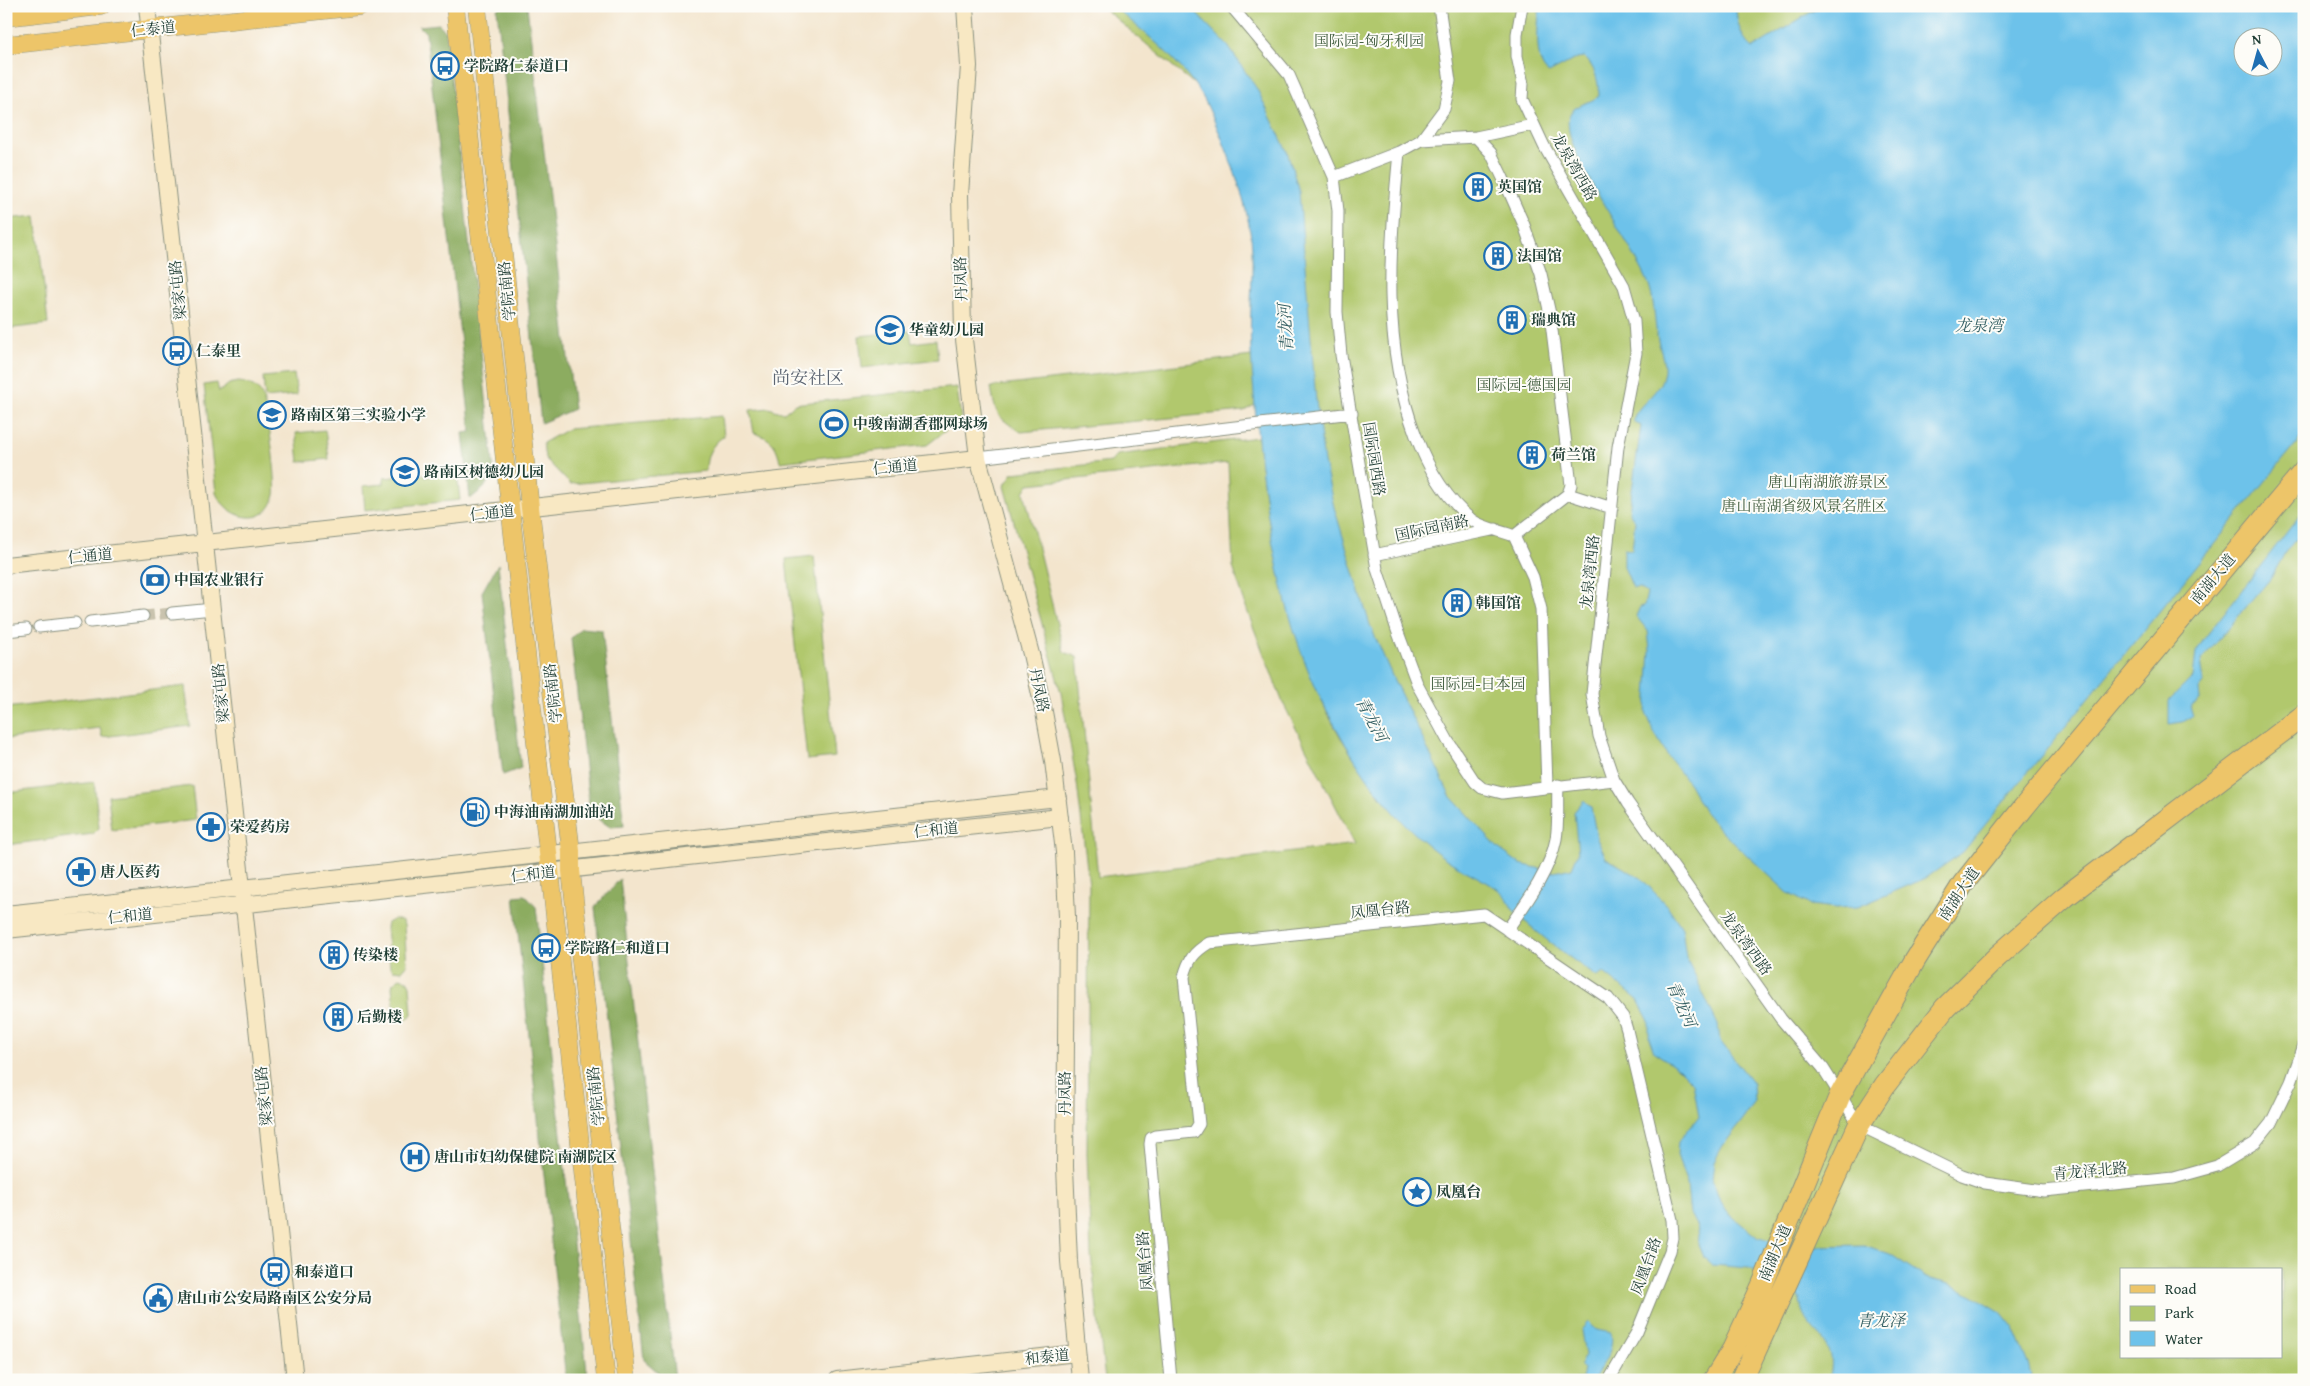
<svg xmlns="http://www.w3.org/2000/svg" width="2310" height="1386" viewBox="0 0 2310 1386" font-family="'Gentium Book Plus','Noto Serif SC',serif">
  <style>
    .green { fill: #b1c86d; stroke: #688250; fill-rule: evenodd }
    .forest { fill: #8cac60; stroke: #56744a }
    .water { fill: #6dc2ea; stroke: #46808f; fill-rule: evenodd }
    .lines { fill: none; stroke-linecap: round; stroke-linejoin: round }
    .street-tunnel { stroke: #c9c3ae; stroke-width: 11; stroke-dasharray: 11 5.5; stroke-linecap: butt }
    .street-casing { stroke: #899180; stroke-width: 13 }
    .secondary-casing { stroke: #899180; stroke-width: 18 }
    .primary-casing { stroke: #899180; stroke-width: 19 }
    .highway-casing { stroke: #899180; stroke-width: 23 }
    .street { stroke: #fff; stroke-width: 11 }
    .secondary { stroke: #f8e8c3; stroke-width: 16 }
    .primary { stroke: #edc569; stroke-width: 18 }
    .highway { stroke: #edc569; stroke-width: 21 }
    .labels { text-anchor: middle; stroke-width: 4; stroke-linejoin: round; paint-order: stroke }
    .street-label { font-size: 15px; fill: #1f3d34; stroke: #fdfcf7 }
    .park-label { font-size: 15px; fill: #446042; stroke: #fdfcf7 }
    .poi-label { font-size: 15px; font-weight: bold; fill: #1f3d34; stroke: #fdfcf7; text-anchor: start }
    .water-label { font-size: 16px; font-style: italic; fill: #325e62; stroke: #fdfcf7 }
    .quarter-label { font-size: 18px; fill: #5d6673; stroke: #fdfcf7 }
  </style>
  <rect width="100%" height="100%" fill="#fdfcf7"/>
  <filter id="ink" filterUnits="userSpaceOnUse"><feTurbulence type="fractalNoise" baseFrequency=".02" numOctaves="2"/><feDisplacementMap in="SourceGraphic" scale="10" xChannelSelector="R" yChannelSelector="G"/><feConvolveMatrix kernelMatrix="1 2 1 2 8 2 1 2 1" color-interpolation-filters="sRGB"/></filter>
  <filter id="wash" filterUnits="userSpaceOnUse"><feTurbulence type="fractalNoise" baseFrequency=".0096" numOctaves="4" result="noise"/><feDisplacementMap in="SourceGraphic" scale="20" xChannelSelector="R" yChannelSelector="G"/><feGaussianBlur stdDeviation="1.12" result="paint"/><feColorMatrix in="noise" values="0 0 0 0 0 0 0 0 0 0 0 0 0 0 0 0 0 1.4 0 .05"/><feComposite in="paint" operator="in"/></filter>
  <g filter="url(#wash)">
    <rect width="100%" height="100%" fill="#f3e5cd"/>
    <path class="green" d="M1101,6H2304V1380H1105L1091,1255L1087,1154L1089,885L1077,783L1061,693L1004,486L1013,473L1111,462L1117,455L1258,437C1267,530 1285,623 1325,708C1340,740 1362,769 1381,798L1263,234L1213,100ZM2242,38H2272V68H2242ZM1228,463L1233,567L1249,616L1283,703L1355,844L1098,877L1077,657L1064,652L1024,492L1029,484ZM2121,1270H2281V1357H2121Z
      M36,216L48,324L6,329V219Z
      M910,331L912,343L936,340L938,359L862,368L859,336Z
      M1252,356L1258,403L1244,411L1021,432C996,416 996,416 991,387Z
      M294,374L297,395L265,398L263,377Z
      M238,382C247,383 255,385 261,393C267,403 278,483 275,495C267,529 228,520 216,493L204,385L217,383L219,392L229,384Z
      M957,387L961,419L927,445L780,462C777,445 771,438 754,433L750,410L769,408L784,413L795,404L802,403Z
      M722,416L724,436C711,445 706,455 706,471L570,484L545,458L543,443L568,429Z
      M325,430L329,459L299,462L296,433Z
      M453,470L454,473H457L460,500L365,510L363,486L384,484V478L425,474L426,477L438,475V472Z
      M814,556L835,757L807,760L786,559Z
      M185,686L190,726L102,737L100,728L6,739V708Z
      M94,782L99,828L93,834L6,845V793Z
      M192,786L196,820L112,830L108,796Z
      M394,919L402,921L404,925L407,965L402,971L393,970L390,967L386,928L387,923Z
      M400,978L408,981L410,985L412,1014L407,1020L398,1019L395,1016L392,987L393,983Z"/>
    <path class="forest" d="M501,6H527L574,409L541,423L497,9Z
      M439,24L446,32L494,471L484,488L470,499L463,433L471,432L426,33L419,26Z
      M498,564L521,768L503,775L482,592Z
      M581,628L602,630L624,826L610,827L590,813L571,638Z
      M620,879L675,1380H667L644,1360L595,907Z
      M525,895L536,907L588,1380H566L514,896Z"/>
    <path class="water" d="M1113,6H1189L1228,46L1257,89L1287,151L1299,191L1316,401L1324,462L1334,507L1370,625L1393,678L1451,797L1498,848L1520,864L1554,872L1572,868L1578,853L1574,812L1584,800L1591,807L1597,839L1606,858L1641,878L1669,908L1682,928L1686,957L1718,1025L1720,1041L1753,1083L1754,1101L1744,1118L1722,1147L1714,1162L1712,1179L1718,1196L1727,1212L1758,1238L1807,1246L1864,1245L1890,1254L1926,1278L1949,1284L1973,1295L2001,1312L2014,1328L2029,1364L2033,1380H1828C1841,1333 1800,1333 1800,1298L1790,1288L1749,1268L1712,1265L1703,1257L1698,1245L1699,1236L1697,1227L1690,1214L1687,1184L1677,1155L1678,1142L1699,1116L1693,1083L1678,1068L1654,1052L1649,1038V1021L1638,1000L1603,972L1597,977C1569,957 1541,937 1516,913C1509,906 1507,895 1499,890C1484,879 1465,872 1449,861C1395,825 1357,768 1327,711C1273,610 1258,465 1251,352C1249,318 1253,283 1252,249C1250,205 1224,140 1205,101C1186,65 1144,32 1113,6Z
      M1540,6H1736C1736,22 1741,38 1753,48L1821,6H2304V434L1963,852L1926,878L1858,907L1836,908L1810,905L1788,893L1721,831L1704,811L1689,784L1668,756L1654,732L1646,712L1650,651L1648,631L1636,616L1640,607L1644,606L1647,593L1640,588H1633L1624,567V549L1632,550L1635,521L1629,512L1641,426L1633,421C1636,403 1666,392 1664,366C1663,357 1660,349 1658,341C1654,323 1655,305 1650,288C1639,251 1555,144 1570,114C1575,104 1591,103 1599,96C1599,83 1595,66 1584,57L1577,58L1549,73C1533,64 1538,22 1540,6ZM2242,38H2272V68H2242Z
      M2304,510V532L2287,549L2271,578L2201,660L2204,683L2199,689L2200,700L2190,706L2193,716L2183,722L2169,724V701L2193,677L2196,652L2204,639Z
      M1588,1322L1597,1330L1611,1333C1615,1352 1601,1364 1594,1380H1582L1584,1369L1580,1365L1585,1355L1581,1330Z"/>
  </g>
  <g filter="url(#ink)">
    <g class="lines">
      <path class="street-tunnel" d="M143,616L172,613"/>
      <defs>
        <path id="street" d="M1231,6L1289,75L1334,177L1338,211L1337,312L1341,355L1357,451L1377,569L1397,630L1418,686L1448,741L1475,782L1482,788L1502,793L1614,780
          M1522,6L1517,34V56L1523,84L1522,99L1544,146L1624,286L1634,321L1636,353L1618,447L1592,694L1599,736L1614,780L1628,803L1781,1019L1823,1068L1859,1125L1962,1175L1985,1183L2044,1191L2174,1178L2217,1166L2255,1143L2271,1123L2291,1082L2304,1045
          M1476,137L1491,153L1503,178L1524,225L1541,274L1550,314L1571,485L1568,494L1514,536
          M1421,140L1476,137L1533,125
          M1399,152C1390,248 1381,344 1416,436C1428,468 1445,498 1472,520C1483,528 1502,531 1514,536L1533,577L1541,609L1547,786
          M1334,177L1399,152L1421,140L1444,109L1450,81L1439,6
          M978,458L1352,413
          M1568,494L1612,508
          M1374,555L1496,529
          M172,613L213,609
          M90,622L143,616
          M39,627L75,623
          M6,631L26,629
          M1507,930C1526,903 1550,871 1556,839C1559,821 1557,802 1558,785
          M1171,1380L1150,1144L1151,1138L1155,1136L1194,1132L1199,1124L1184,977C1188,960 1194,952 1209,943L1484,914L1608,998L1623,1017L1627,1030L1672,1220L1673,1238L1670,1251L1637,1332L1609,1380"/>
        <path id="secondary" d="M147,6L295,1380
          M965,6L969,66L960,195L963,331L978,458L1031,654L1044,712L1053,761L1064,852L1067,917L1065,1167L1069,1261L1080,1380
          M6,565L978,458
          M6,914L1058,798
          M6,930L1060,817
          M837,1380L1077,1353"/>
        <path id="primary" d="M455,6L606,1380
          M477,6L530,508L571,851V871L627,1380
          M6,17L101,6
          M6,45L360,6"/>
        <path id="highway" d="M1714,1380L1733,1349L1762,1286L1840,1095L1915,960L1963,884L2024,807L2304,471
          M1742,1380L1859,1125L1885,1085L1945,1008L1998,956L2065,897L2304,715"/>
      </defs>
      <use href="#street" class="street-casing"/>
      <use href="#secondary" class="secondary-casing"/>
      <use href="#primary" class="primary-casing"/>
      <use href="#highway" class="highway-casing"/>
      <use href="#street" class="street"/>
      <use href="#secondary" class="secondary"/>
      <use href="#primary" class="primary"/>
      <use href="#highway" class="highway"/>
    </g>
  </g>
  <defs>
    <symbol id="bus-ring" viewBox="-11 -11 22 22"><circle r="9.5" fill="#fdfcf7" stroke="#1f6fb2" stroke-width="1.5"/><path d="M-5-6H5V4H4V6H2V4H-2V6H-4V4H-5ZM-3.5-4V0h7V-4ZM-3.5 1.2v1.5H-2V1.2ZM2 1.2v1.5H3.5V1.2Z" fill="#1f6fb2"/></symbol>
    <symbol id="building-ring" viewBox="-11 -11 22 22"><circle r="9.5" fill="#fdfcf7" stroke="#1f6fb2" stroke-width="1.5"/><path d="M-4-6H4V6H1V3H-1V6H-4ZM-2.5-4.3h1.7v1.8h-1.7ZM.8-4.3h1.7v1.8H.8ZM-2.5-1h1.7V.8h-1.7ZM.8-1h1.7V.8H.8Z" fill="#1f6fb2"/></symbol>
    <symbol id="school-ring" viewBox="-11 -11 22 22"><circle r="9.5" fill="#fdfcf7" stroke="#1f6fb2" stroke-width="1.5"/><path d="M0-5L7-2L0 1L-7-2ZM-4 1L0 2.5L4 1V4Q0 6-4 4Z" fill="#1f6fb2"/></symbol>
    <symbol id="stadium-ring" viewBox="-11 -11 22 22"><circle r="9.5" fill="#fdfcf7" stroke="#1f6fb2" stroke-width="1.5"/><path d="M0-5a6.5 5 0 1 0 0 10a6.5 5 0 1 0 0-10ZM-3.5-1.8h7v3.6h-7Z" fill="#1f6fb2"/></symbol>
    <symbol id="bank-ring" viewBox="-11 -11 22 22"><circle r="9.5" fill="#fdfcf7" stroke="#1f6fb2" stroke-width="1.5"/><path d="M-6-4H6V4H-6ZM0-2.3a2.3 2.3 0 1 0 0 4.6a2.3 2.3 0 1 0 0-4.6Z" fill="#1f6fb2"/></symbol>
    <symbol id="fuel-ring" viewBox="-11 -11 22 22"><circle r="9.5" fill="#fdfcf7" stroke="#1f6fb2" stroke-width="1.5"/><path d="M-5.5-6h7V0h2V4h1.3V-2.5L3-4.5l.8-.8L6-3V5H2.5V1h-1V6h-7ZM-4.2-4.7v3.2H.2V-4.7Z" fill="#1f6fb2"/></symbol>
    <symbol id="pharmacy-ring" viewBox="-11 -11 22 22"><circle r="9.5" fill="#fdfcf7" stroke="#1f6fb2" stroke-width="1.5"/><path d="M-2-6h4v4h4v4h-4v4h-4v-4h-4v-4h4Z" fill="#1f6fb2"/></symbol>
    <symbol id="hospital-ring" viewBox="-11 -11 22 22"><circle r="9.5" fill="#fdfcf7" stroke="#1f6fb2" stroke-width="1.5"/><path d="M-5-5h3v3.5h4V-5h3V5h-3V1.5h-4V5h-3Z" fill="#1f6fb2"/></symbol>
    <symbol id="sight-ring" viewBox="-11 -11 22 22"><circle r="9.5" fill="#fdfcf7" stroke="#1f6fb2" stroke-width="1.5"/><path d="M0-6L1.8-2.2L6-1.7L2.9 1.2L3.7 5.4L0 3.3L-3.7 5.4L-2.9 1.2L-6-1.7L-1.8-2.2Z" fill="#1f6fb2"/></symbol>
    <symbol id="civic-ring" viewBox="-11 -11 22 22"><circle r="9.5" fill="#fdfcf7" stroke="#1f6fb2" stroke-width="1.5"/><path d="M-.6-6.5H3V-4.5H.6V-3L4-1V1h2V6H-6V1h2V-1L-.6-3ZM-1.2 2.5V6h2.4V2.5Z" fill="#1f6fb2"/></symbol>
  </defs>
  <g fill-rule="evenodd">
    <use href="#bus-ring" x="429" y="50" width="32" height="32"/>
    <use href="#building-ring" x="1462" y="171" width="32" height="32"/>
    <use href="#building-ring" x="1482" y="240" width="32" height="32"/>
    <use href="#building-ring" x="1496" y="304" width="32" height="32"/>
    <use href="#school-ring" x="874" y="314" width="32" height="32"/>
    <use href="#bus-ring" x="161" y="335" width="32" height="32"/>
    <use href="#school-ring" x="256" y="399" width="32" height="32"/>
    <use href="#stadium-ring" x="818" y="408" width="32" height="32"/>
    <use href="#building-ring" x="1516" y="439" width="32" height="32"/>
    <use href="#school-ring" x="389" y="456" width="32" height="32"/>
    <use href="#bank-ring" x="139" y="564" width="32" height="32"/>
    <use href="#building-ring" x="1441" y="587" width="32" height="32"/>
    <use href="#fuel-ring" x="459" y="796" width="32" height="32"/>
    <use href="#pharmacy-ring" x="195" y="811" width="32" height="32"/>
    <use href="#pharmacy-ring" x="65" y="856" width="32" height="32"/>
    <use href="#bus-ring" x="530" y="932" width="32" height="32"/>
    <use href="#building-ring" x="318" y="939" width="32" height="32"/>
    <use href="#building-ring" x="322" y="1001" width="32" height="32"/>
    <use href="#hospital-ring" x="399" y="1141" width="32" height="32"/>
    <use href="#sight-ring" x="1401" y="1176" width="32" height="32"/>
    <use href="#bus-ring" x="259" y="1256" width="32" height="32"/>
    <use href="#civic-ring" x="142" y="1282" width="32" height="32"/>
  </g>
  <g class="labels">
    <g class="street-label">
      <text transform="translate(153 29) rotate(-6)" y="5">仁泰道</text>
      <text transform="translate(1574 167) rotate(60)" y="5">龙泉湾西路</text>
      <text transform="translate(961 279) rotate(-92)" y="5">丹凤路</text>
      <text transform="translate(178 290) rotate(-96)" y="5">梁家屯路</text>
      <text transform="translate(507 291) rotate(-96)" y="5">学院南路</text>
      <text transform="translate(1374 459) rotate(81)" y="5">国际园西路</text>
      <text transform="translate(895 467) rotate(-6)" y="5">仁通道</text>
      <text transform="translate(492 513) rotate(-6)" y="5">仁通道</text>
      <text transform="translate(1432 528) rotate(-12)" y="5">国际园南路</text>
      <text transform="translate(90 556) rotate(-6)" y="5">仁通道</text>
      <text transform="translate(1590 572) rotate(-84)" y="5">龙泉湾西路</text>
      <text transform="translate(2213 579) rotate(-50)" y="5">南湖大道</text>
      <text transform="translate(1039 690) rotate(78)" y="5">丹凤路</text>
      <text transform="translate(221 693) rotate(-96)" y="5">梁家屯路</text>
      <text transform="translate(553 693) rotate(-97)" y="5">学院南路</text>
      <text transform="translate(936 830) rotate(-6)" y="5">仁和道</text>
      <text transform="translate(533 874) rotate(-6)" y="5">仁和道</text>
      <text transform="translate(1959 894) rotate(-56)" y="5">南湖大道</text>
      <text transform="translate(1380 910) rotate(-6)" y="5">凤凰台路</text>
      <text transform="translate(130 916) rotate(-6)" y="5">仁和道</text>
      <text transform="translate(1746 943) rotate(54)" y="5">龙泉湾西路</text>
      <text transform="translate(1065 1093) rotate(-90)" y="5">丹凤路</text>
      <text transform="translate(264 1096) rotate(-96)" y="5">梁家屯路</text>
      <text transform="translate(596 1096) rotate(-96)" y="5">学院南路</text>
      <text transform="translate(2090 1171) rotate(-5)" y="5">青龙泽北路</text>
      <text transform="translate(1775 1253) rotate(-67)" y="5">南湖大道</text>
      <text transform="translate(1145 1261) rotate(-95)" y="5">凤凰台路</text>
      <text transform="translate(1646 1266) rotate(-70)" y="5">凤凰台路</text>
      <text transform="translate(1047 1357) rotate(-6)" y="5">和泰道</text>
    </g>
    <g class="park-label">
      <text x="1369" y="46">国际园-匈牙利园</text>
      <text x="1524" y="390">国际园-德国园</text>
      <text x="1828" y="487">唐山南湖旅游景区</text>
      <text x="1804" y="511">唐山南湖省级风景名胜区</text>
      <text x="1478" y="689">国际园-日本园</text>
    </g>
    <g class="poi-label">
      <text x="464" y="71">学院路仁泰道口</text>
      <text x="1497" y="192">英国馆</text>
      <text x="1517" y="261">法国馆</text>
      <text x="1531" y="325">瑞典馆</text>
      <text x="909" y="335">华童幼儿园</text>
      <text x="196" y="356">仁泰里</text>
      <text x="291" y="420">路南区第三实验小学</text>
      <text x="853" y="429">中骏南湖香郡网球场</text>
      <text x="1551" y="460">荷兰馆</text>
      <text x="424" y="477">路南区树德幼儿园</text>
      <text x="174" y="585">中国农业银行</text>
      <text x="1476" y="608">韩国馆</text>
      <text x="494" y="817">中海油南湖加油站</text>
      <text x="230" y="832">荣爱药房</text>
      <text x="100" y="877">唐人医药</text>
      <text x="565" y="953">学院路仁和道口</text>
      <text x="353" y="960">传染楼</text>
      <text x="357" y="1022">后勤楼</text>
      <text x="434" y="1162">唐山市妇幼保健院 南湖院区</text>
      <text x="1436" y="1197">凤凰台</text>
      <text x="294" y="1277">和泰道口</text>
      <text x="177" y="1303">唐山市公安局路南区公安分局</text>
    </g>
    <g class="water-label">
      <text x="1979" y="331">龙泉湾</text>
      <text transform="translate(1285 328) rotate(-94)" y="6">青龙河</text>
      <text transform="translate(1372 719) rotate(62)" y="6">青龙河</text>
      <text transform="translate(1682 1004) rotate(66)" y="6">青龙河</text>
      <text x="1881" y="1326">青龙泽</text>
    </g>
    <g class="quarter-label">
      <text x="808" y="384">尚安社区</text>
    </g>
  </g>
  <rect width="2310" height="1386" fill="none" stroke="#fdfcf7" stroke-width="25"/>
  <rect x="2120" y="1268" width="162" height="90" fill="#fdfcf7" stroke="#a4b0a9"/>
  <rect x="2130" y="1285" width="25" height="8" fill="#edc569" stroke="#a4b0a9"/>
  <text x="2165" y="1294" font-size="15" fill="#1f3d34">Road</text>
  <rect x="2130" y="1306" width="25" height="15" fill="#b1c86d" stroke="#a4b0a9"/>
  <text x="2165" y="1318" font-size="15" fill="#1f3d34">Park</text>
  <rect x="2130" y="1331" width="25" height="15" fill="#6dc2ea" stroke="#a4b0a9"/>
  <text x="2165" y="1344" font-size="15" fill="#1f3d34">Water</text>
  <g transform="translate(2258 52) rotate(354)"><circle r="24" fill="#fdfcf7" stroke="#a4b0a9"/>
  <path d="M0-4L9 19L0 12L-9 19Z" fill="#1f6fb2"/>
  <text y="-8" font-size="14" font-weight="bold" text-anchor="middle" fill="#1f3d34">N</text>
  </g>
</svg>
